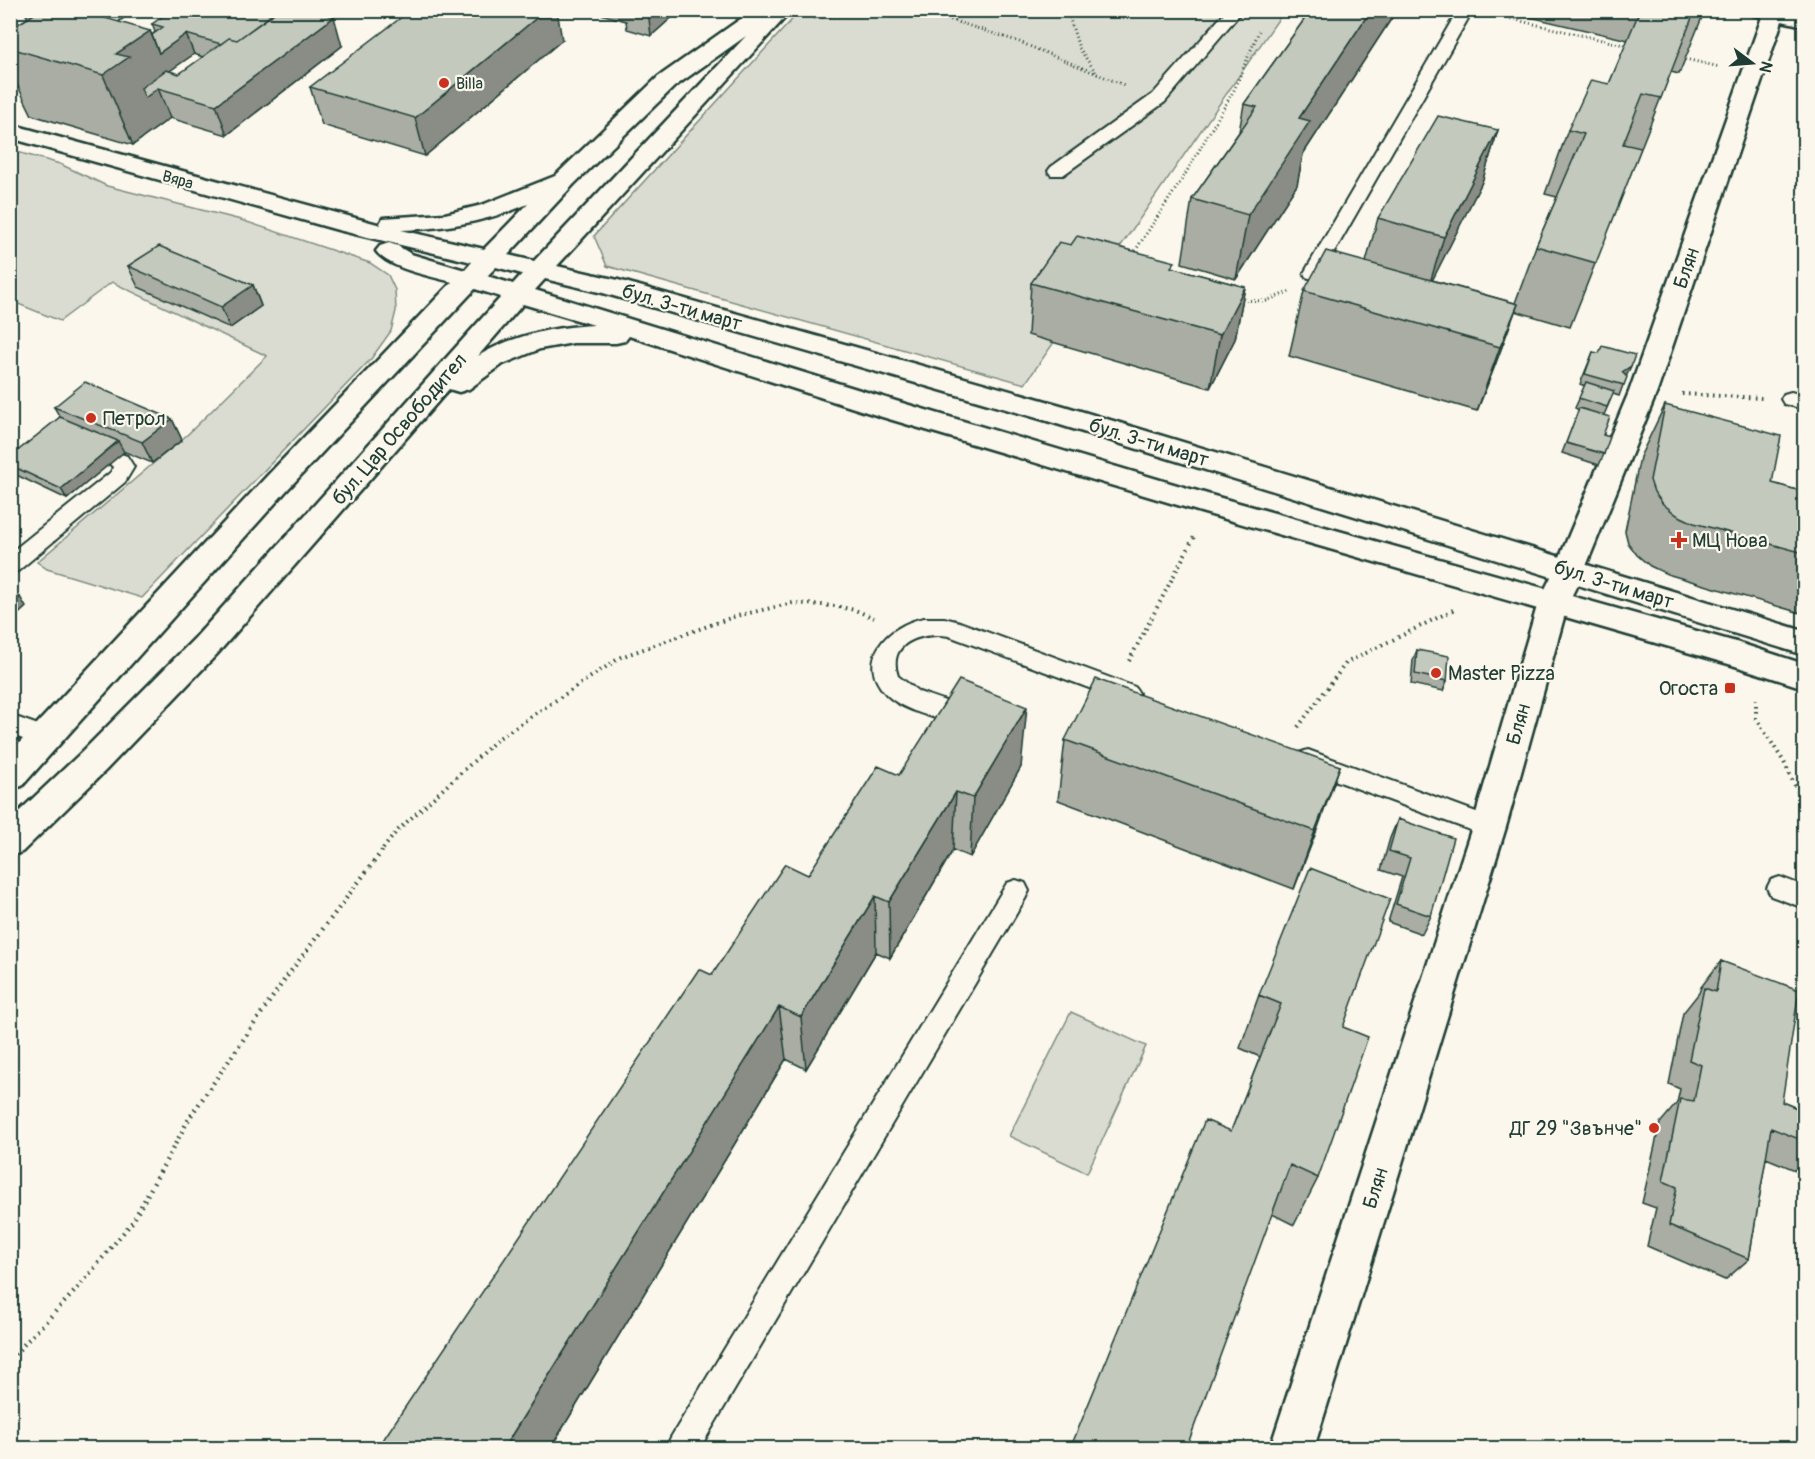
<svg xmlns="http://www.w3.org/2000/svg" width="1815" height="1459" viewBox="0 0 1815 1459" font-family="Pangolin,sans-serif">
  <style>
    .green { fill: #dbdcd1; stroke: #7d8c82; stroke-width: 1.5 }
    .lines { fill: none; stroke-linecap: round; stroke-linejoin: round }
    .lane-casing { stroke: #1f3d34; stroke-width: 4 }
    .street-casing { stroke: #1f3d34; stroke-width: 5 }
    .secondary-casing { stroke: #1f3d34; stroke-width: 5 }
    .path-far2 { stroke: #1f3d34; stroke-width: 3; stroke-dasharray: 1 3; stroke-linecap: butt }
    .path-far1 { stroke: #1f3d34; stroke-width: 4; stroke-dasharray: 1.5 4.5; stroke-linecap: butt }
    .path { stroke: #1f3d34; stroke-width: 4.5; stroke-dasharray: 1.5 5; stroke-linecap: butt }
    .lane { fill: #fbf7ec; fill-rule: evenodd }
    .street { fill: #fbf7ec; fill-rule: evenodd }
    .secondary { fill: #fbf7ec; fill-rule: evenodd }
    .wall { fill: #a9ada3; stroke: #1f3d34; stroke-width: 1.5; fill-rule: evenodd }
    .shaded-wall { fill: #898d85; stroke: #1f3d34; stroke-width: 1.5 }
    .building { fill: #c4c9be; stroke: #1f3d34; stroke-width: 1.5 }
    .poi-dot { fill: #c8321e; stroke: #fbf7ec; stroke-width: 2 }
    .labels { text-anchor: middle; stroke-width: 4.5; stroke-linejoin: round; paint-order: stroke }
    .far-poi-label { font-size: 16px; fill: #1f3d34; stroke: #fbf7ec; text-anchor: start }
    .far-street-label { font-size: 16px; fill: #1f3d34; stroke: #fbf7ec }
    .street-label { font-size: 20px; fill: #1f3d34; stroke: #fbf7ec }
    .poi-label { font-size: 20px; fill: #1f3d34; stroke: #fbf7ec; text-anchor: start }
  </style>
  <rect width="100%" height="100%" fill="#fbf7ec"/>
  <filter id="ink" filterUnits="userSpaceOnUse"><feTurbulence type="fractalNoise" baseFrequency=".0167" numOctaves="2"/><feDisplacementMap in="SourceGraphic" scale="12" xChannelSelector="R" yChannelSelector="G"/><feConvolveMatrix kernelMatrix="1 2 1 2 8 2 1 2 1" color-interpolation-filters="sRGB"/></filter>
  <g filter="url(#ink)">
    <path class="green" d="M800,11H1284L1025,384L607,266L594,236Z
      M10,150L60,164L107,186L241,220L370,263L388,275L395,290L396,311L391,331L371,359L142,598L47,569L37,562L188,434L267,356L112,282L60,321L11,301Z
      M1071,1012L1146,1046L1087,1173L1009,1136Z"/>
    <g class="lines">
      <defs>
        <path id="lane" d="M115,10H133L92,40H80L78,37L80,34Z
          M1227,10H1243L1165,102L1063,175H1051L1048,171L1051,167L1153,94Z
          M1458,10H1473L1324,270L1351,279L1353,283L1351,287L1344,289L1306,277L1304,273Z
          M44,59L50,61L52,64L50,67L10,91V78Z
          M1791,392L1804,395V409L1784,404L1781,399L1784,394Z
          M115,452L127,456L134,467L125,482L18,571L10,573V553L111,472L113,467L105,459L108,454Z
          M924,618H944L960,622L1135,687L1139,693L1135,699L1127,702L949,636C924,632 886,641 898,676L919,692L980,713L984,720L980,727C968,731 957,724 945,721C926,715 901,709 886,694C854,660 888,625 924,618Z
          M10,715L55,731L58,738L55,745L46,748L10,734Z
          M1308,750L1498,820L1502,827L1498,834L1489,837L1299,767L1296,760L1299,753Z
          M1780,877L1804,886V908L1771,896L1767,888L1771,880Z
          M1016,880L1025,883L1029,891L1025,899L700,1448H666L671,1437L1007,883Z"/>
        <path id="street" d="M1751,10H1791L1804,14V26L1782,21L1657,392L1584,571L1568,603L1506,827L1314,1448H1270L1472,827L1538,603L1554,571L1629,392L1762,17L1753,15Z"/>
        <path id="secondary" d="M770,10H792L557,266L618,280L1064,406L1804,631V655L1044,420L603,293L545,279L535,290L899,402L1214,496L1736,642L1804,664V688L1732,665L1201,512L879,416L629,336L625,341L616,343H573L540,349L503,364L469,389L459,392L449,389L217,654L106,770L22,852L10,856V820L82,752L195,638L501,297L475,289L287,490L22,786L10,789V753L267,476L452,282C431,276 389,269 376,251L380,246L389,243L398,246L411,254L465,270L472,262L338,230L10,138V124L381,225L380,223L383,218L445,214L482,205L555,176L658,77L749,13L757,12L766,15ZM746,36L534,261L508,255L574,184L674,87ZM528,204L484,249L401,230C448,228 485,222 528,204ZM496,267L522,274L513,284L487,276ZM523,304L594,325C554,327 513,335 478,356Z"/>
      </defs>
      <use href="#lane" class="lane-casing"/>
      <use href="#street" class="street-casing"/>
      <use href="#secondary" class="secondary-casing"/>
      <path class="path-far2" d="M920,10L1017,41L1124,85
        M1067,10L1079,48L1097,74
        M1495,15L1628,46
        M814,18L903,10
        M1685,59L1720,67
        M1133,254L1183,178L1234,90L1259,31
        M1238,300L1266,301L1291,291"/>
      <path class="path-far1" d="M1682,394L1762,398
        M1129,661L1195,535
        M1756,699V718L1784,762L1804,805
        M1298,727L1346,663L1453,610
        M383,849L397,831L499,738L621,657L736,616L793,603L835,606L855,610L874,618"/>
      <path class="path" d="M10,1359L77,1289L133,1221L190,1117L285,979L385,847"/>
      <use href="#lane" class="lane"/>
      <use href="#street" class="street"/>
      <use href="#secondary" class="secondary"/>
    </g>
    <path class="wall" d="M597,10H680L651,36L627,29L626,21L597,13Z
      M1311,10H1413L1409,16L1395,13L1303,154L1297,185L1236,279L1182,263L1192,199L1239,132L1244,104Z
      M1500,10H1705L1679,74L1671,72L1570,327L1515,311L1494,368L1477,411L1289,356L1304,291L1366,262L1378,218L1498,130L1482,182L1432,280L1515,303L1536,246L1557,197L1545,194L1568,130L1609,84L1628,40Z
      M25,13L150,31L152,35L155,32L152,24L342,46L227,135L170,118L133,145L32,115L10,70V29L28,18ZM194,54L203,57L179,74L169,71Z
      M562,40L425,156L322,125L310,87Z
      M1071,245L1174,268L1245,287L1235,339L1210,388L1028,335L1031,283Z
      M128,266L253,285L261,306L230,328L138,287Z
      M1593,352L1626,377L1619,396L1613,394L1604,415V454L1599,465L1562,453L1579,410L1575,408L1585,386L1580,384Z
      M1665,405L1772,483L1804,492V614L1667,574L1650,566L1637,555L1628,543L1625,531L1640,457Z
      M54,407L172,419L182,440L152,463L123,451L67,499L10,472V457L60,417Z
      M1417,650L1447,681L1443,691L1411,684L1413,660Z
      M1065,740L1340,766L1294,889L1058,800Z
      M1021,767L970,857L953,850L890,958L876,952L806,1069L786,1059L550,1449H377L712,975L808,875L899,775Z
      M1398,819L1431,916L1422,934L1388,922L1402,877L1381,870L1390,838Z
      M1721,961L1782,1102L1804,1111V1189L1798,1186L1800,1172L1766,1158L1749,1259L1725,1280L1647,1246L1656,1208L1642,1203L1660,1123L1677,1103L1680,1089L1669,1084L1683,1013L1699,993L1701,987Z
      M1259,995L1343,1027L1318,1178L1294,1225L1272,1214L1231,1131L1260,1057L1240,1048Z"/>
    <path class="shaded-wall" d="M10,10H17L10,14Z
      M546,10H557L562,40L425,156L415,118Z
      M648,10H680L651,36Z
      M1371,10H1396L1395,13L1303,154L1297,185L1236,279L1248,215L1299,118Z
      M334,17L342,46L227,135L216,105Z
      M150,31L159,53L186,34L194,54L167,73L158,88L170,118L133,145L103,75L116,54Z
      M1498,130L1482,182L1428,289L1444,237Z
      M253,285L261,306L230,328L221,307Z
      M1245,287L1235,339L1210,388L1220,335Z
      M1518,304L1494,368L1477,411L1500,347Z
      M1631,366L1626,377L1622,372Z
      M172,419L182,440L152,463L142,442Z
      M118,441L124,452L67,499L61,489Z
      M20,597L26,607L10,622V606Z
      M1027,707L1021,767L970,857L973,798Z
      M1340,766L1319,825L1294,889L1315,831Z
      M956,792L953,850L890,958L889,902Z
      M875,896L876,952L806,1069L801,1017Z
      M779,1007L786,1059L550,1449H503Z"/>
    <path class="building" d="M29,10H78L150,31L116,54L129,57L103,75L10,48V37L14,35L10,34V29L33,15L25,13Z
      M172,10H256L272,15L237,40L229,38L221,44L186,34L159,53L152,35L163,27L152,24Z
      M278,10H310L334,17L216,105L158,88L145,98L141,88L166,70L179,74L229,38L237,40Z
      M411,10H546L415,118L310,87Z
      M1311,10H1371L1299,118L1310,121L1248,215L1192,199L1257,107L1244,104Z
      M1640,10H1695L1661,98L1643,94L1623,144L1641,148L1596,263L1536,246L1584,134L1568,130L1591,80L1609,84Z
      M1438,116L1498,130L1444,237L1378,218Z
      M1077,236L1175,262L1171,267L1245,287L1220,335L1031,283L1059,242L1071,245Z
      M159,246L253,285L221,307L128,266Z
      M1326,251L1518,304L1500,347L1304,291Z
      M1602,346L1635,355L1631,366L1622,372L1627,377L1624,385L1585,374L1593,352L1599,353Z
      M85,382L172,419L142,442L54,407Z
      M1586,382L1614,391L1607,407L1579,398Z
      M1665,405L1781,436L1772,483L1804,492V553L1694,523L1677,515L1663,504L1654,492L1650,480Z
      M1579,408L1610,417L1603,435L1610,437L1604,454L1566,443Z
      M60,417L118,441L61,489L10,465V457Z
      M10,593L20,597L10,606Z
      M1417,650L1449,656L1447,681L1415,674Z
      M1096,679L1340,766L1315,831L1065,740Z
      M959,680L1027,707L973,798L956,792L889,902L875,896L801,1017L779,1007L503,1449H377L699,969L712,975L785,864L808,875L878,766L899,775Z
      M1398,819L1453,838L1431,916L1396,904L1410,858L1389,851Z
      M1310,868L1390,899L1343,1027L1368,1037L1318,1178L1290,1165L1186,1449H1070L1205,1120L1231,1131L1281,1004L1259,995Z
      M1721,961L1799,990L1782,1102L1804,1111V1141L1771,1128L1749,1259L1669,1225L1677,1187L1663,1181L1680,1099L1694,1101L1701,1065L1689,1060L1704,988L1716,992Z"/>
  </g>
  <g class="poi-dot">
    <circle cx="444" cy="83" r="6"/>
    <circle cx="91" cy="418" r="6"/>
    <path d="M1676 531h6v6h6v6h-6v6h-6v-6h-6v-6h6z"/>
    <circle cx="1436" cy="673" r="6"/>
    <rect x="1724" y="682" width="12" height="12" rx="3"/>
    <circle cx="1654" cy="1128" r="6"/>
  </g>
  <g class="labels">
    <g class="far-poi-label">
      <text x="456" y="89">Billa</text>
    </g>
    <g class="far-street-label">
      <text transform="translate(178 179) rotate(16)" y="6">Вяра</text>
    </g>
    <g class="street-label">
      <text transform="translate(1686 268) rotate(-71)" y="7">Блян</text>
      <text transform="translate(682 307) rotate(16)" y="7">бул. 3-ти март</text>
      <text transform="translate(399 429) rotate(-49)" y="7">бул. Цар Освободител</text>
      <text transform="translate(1149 442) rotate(17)" y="7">бул. 3-ти март</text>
      <text transform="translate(1614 584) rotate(17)" y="7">бул. 3-ти март</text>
      <text transform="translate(1518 724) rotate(-74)" y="7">Блян</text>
      <text transform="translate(1375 1188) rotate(-72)" y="7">Блян</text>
    </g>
    <g class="poi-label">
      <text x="103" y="425">Петрол</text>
      <text x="1692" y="547">МЦ Нова</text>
      <text x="1448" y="680">Master Pizza</text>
      <text x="1718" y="695" text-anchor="end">Огоста</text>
      <text x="1642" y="1135" text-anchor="end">ДГ 29 "Звънче"</text>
    </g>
  </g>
  <rect width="1815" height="1459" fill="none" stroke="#fbf7ec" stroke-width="36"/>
  <rect x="18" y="18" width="1779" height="1423" fill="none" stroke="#1f3d34" stroke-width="2" filter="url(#ink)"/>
  <g transform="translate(1752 63) rotate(106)" stroke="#fbf7ec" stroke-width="4.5" paint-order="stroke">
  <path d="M0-4.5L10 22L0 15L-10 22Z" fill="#1f3d34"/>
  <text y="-9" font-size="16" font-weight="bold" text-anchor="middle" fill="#1f3d34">N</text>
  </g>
</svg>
